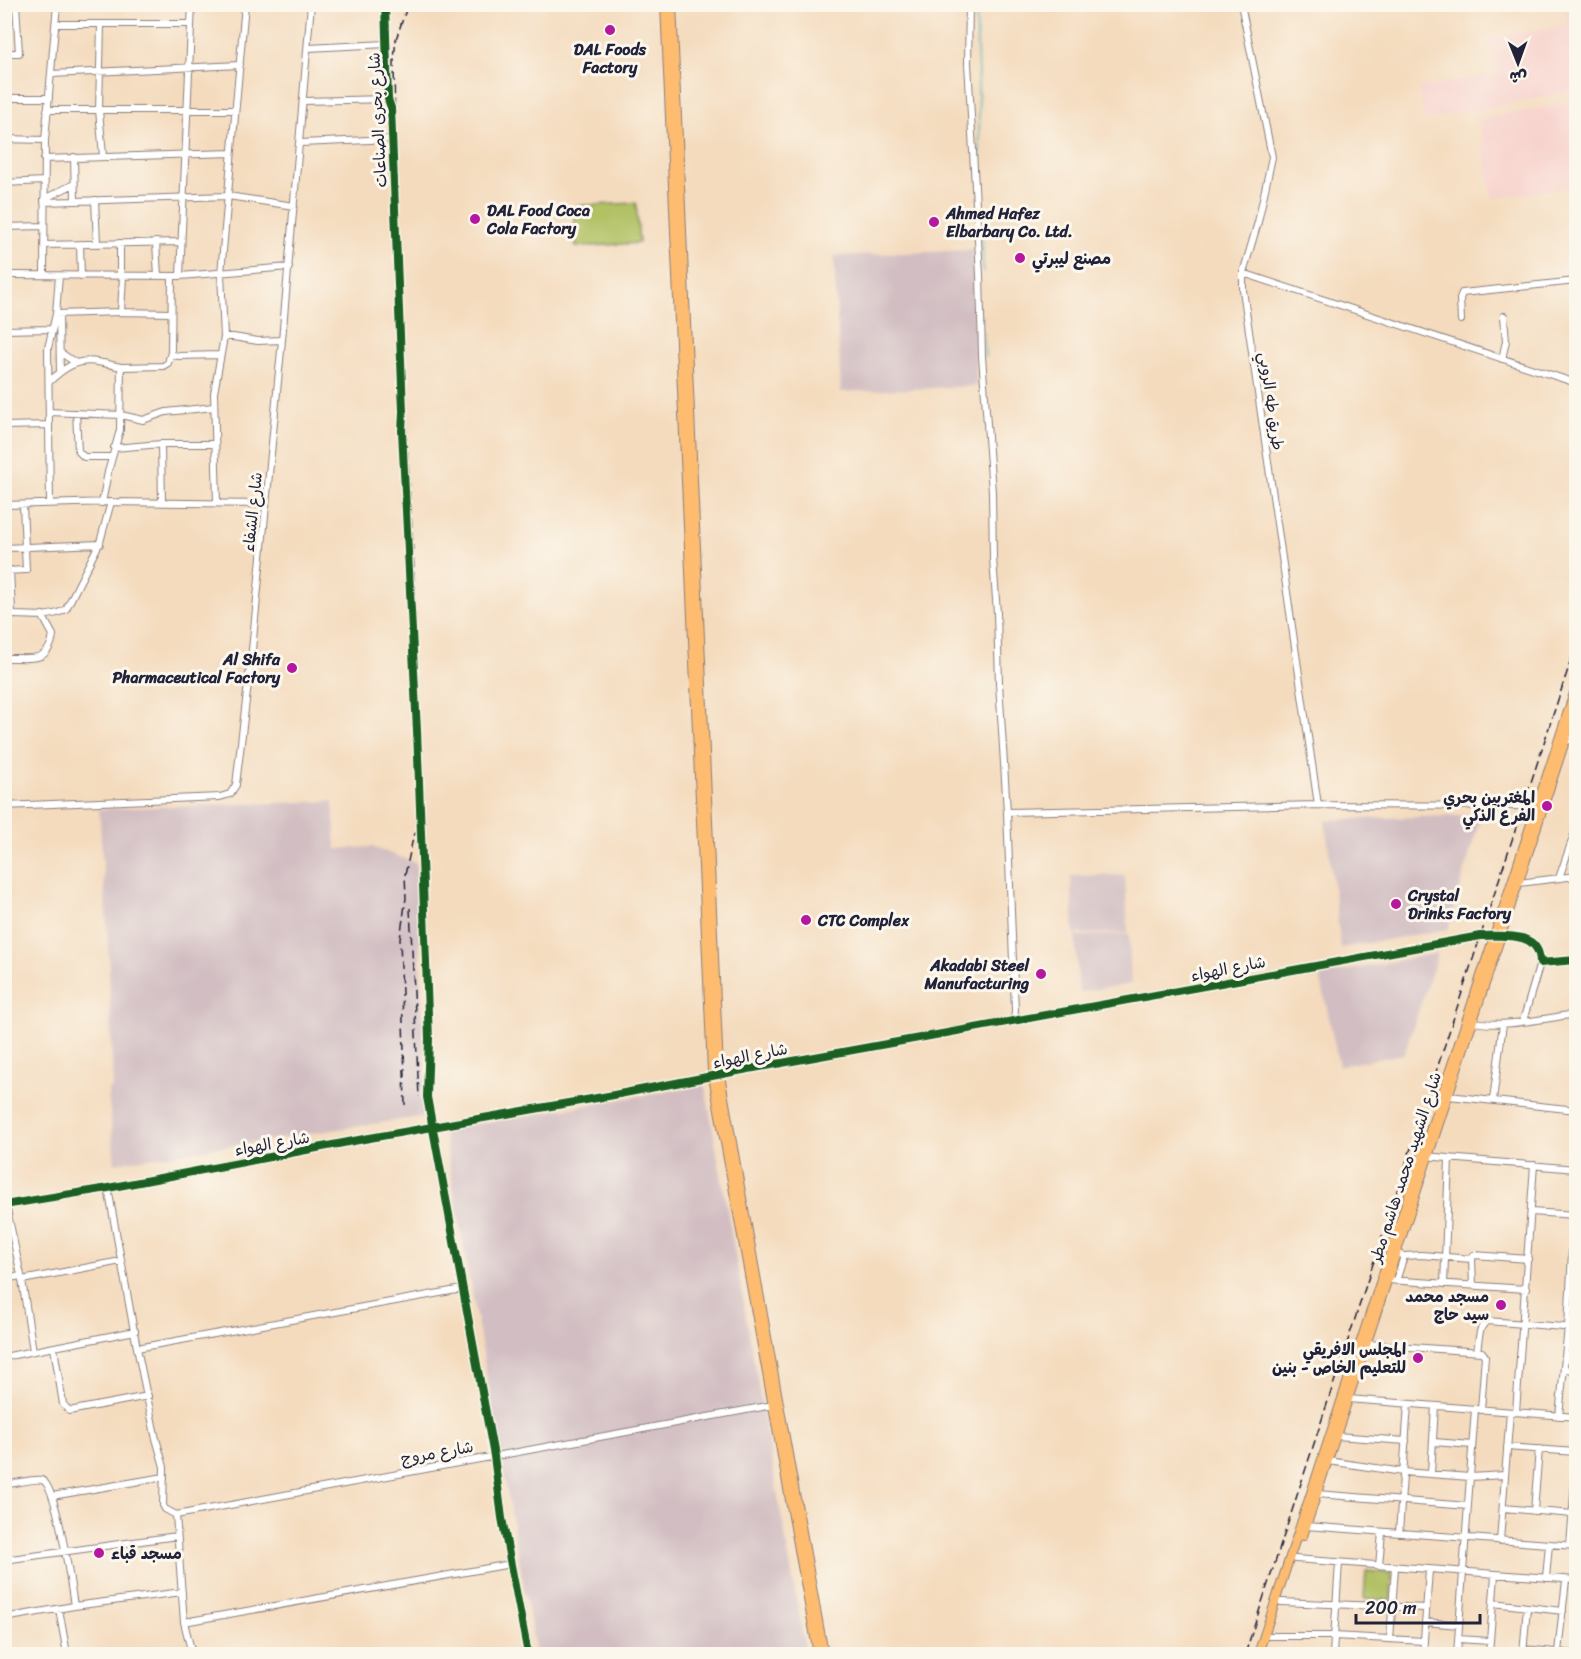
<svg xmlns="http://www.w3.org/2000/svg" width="1581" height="1659" viewBox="0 0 1581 1659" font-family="Sriracha,'Playpen Sans Arabic',sans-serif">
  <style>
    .built { fill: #f7d0ca }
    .industrial { fill: #d2bec2 }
    .green { fill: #b1c164; stroke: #6a7250; stroke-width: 1.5 }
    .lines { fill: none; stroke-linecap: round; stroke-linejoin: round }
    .stream { stroke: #3fafba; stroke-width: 1.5 }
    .minor-casing { stroke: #8b7e7c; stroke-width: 8 }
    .major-casing { stroke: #8b7e7c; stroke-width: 10 }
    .minor { stroke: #fff; stroke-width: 6 }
    .major { stroke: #fdbc70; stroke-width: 8 }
    .rail { stroke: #22223b; stroke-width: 1.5; stroke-dasharray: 9 4.5; stroke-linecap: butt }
    .cycleway-casing { stroke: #fbf7ec; stroke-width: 11 }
    .cycleway { stroke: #1b5e20; stroke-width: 8 }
    .poi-dot { fill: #b5179e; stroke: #fbf7ec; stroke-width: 2 }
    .labels { text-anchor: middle; stroke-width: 6; stroke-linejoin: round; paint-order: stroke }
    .poi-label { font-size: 16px; font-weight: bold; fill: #22223b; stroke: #fbf7ec; text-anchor: start }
    .street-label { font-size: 16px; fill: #22223b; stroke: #fbf7ec }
  </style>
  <rect width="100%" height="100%" fill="#fbf7ec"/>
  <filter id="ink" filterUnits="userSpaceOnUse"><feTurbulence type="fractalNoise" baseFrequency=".0167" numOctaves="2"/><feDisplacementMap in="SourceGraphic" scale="12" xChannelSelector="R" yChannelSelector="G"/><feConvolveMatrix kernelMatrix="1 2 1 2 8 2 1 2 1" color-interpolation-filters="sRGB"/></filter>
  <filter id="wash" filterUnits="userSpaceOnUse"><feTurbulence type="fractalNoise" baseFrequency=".008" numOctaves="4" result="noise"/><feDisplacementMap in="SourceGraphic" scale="24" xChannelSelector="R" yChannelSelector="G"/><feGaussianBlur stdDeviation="1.35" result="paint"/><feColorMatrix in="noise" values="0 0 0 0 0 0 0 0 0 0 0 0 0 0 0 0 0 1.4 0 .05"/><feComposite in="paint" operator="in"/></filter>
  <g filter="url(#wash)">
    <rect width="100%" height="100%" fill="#f4dbbe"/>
    <path class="built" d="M1563,5H1576V91L1425,120L1418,88L1495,74L1489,39L1567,25Z
      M1576,102V186L1492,198L1479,119Z"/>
    <path class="industrial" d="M973,250L976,386L841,392L834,256Z
      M333,801L336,849L372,847L416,863L427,1116L115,1163L108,1091L113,1086L108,941L99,809Z
      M1481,815L1448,929L1341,948L1325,820Z
      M1125,875L1128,933L1074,934L1071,876Z
      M1129,934L1131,984L1079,992L1075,936Z
      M1438,953L1404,1054L1339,1066L1320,976Z
      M705,1085L806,1654H536L443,1130Z"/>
    <path class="green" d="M636,203L639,243L576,247L574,206Z
      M1366,1571L1392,1573L1391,1600L1364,1599Z"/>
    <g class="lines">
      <path class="stream" d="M976,4L983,271
        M984,332L985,357"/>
    </g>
  </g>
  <g filter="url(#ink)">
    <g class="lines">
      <defs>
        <path id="minor" d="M385,4L388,99L391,108L403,411L402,431L417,731L429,1039L427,1097L494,1456L502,1518L528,1654
          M969,4L968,63L980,275L982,356L992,492L993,559L997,613L999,683L1007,812L1015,1010L1014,1021
          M1241,4L1272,157L1258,222L1243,273V290L1318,805
          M56,24H191
          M101,24L99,110L103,156
          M308,48L386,44
          M4,53H19L16,4
          M51,74L240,65
          M4,98H49
          M303,101L388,99
          M47,110H235
          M4,139L45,140
          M300,143L393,139
          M74,157L75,201
          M44,159L231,153
          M4,183L44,181
          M44,199L74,184
          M95,200L97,243
          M44,202L228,196L294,206
          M4,227L44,226
          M156,242L158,276
          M80,244L81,276
          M44,245L180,242
          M1243,273L1576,383
          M4,275L180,276L289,267
          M44,275L45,140L57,4
          M120,276V243
          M123,276L121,312L171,313
          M180,276L192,4
          M56,314L121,312
          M59,314L60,372
          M1461,320L1460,299L1462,293L1576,281
          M4,330L51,329
          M224,337L221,273L245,4
          M171,352L173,355L179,356L220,355
          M61,353L76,363
          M1502,359L1506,341L1504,316
          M121,367L163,366L168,363L171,352L172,276
          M49,382C76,356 87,359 121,367L120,430L108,472L102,503
          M49,412L121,415L143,420L166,412L214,407
          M76,413L78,451L84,457H112
          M4,426L49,425
          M161,444L162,503
          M114,448L161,444H214
          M50,503L48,348L56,314L59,276
          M217,503L214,393L224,337H233L258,341L282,340
          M4,505L111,502L266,504
          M4,548L100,544
          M10,570L12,614
          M4,571L26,570L23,505
          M4,615C23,614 49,620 66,609L100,542L111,502
          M4,658C28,657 49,665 53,635L42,615
          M1565,742L1576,737
          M4,806L220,797L230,794L236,785L252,650L282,340L311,4
          M1007,812L1318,805L1538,806
          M1559,878L1576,829
          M1519,883L1576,876
          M1470,1021C1499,1029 1546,1018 1576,1014
          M1523,1021L1540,963
          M1449,1096L1576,1110
          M1493,1100L1503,1024
          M1424,1156L1576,1169
          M108,1188L137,1348L155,1435L164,1467L163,1505L165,1509L176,1515L184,1622L192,1654
          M4,1205L108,1188L364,1139L614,1095L743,1070L1480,936C1503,936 1540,930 1540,963L1576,960
          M6,1205L22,1280L33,1351
          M1531,1212L1576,1215
          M1392,1252L1404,1256L1421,1255L1472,1259
          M4,1279L21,1276
          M22,1280L121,1261
          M1388,1280L1526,1289
          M1396,1281L1404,1256
          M1444,1284L1449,1159
          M1473,1285L1472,1259L1474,1255L1528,1259
          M1367,1344L1482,1352L1485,1356L1481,1410
          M54,1348L63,1404L69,1411L148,1396
          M137,1348L462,1289
          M1477,1351C1479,1341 1478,1327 1487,1321L1576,1328
          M4,1357L135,1331
          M1564,1369L1576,1370
          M1348,1399L1576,1417
          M1516,1412L1534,1165
          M1559,1416L1568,1327L1574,1215
          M1336,1436L1406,1441
          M1434,1442L1472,1445
          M1507,1447L1576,1452
          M1328,1461L1403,1472L1470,1477L1505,1475
          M1431,1473L1435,1406
          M4,1485C13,1484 35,1478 42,1480C57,1485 71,1587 74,1606
          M1317,1494L1468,1506
          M52,1496L164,1477
          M1503,1508L1573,1514
          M1534,1511L1539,1449
          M176,1515L773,1405
          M1306,1526L1576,1546
          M1399,1533L1408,1404
          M1500,1541L1510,1412
          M1570,1546L1576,1469
          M1295,1559L1576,1580
          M4,1560L177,1536
          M1379,1566L1382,1532
          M1546,1578L1549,1544
          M1281,1602L1426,1608
          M1493,1603L1563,1611
          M59,1609L67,1654
          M4,1618L74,1606L182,1592
          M184,1622L511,1564
          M1425,1622L1459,1625
          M1269,1636H1334L1424,1641
          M1390,1639L1395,1567
          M1458,1639L1490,1641
          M1523,1649L1576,1654
          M1558,1652L1566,1580
          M168,1654L191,1650
          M1333,1654L1339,1563
          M1423,1654L1429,1570
          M1457,1654L1475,1409
          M1489,1654L1495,1575
          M1523,1654L1527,1607"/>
        <path id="major" d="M665,4L712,1071L818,1654
          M672,4L719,1070L824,1654
          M1303,1536L1576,708
          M1258,1654L1576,687"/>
      </defs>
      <use href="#minor" class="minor-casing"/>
      <use href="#major" class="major-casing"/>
      <use href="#minor" class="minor"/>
      <use href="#major" class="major"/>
      <path class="rail" d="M410,908L419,1097
        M404,1069L405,1105
        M405,1077L400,939L406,898L405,875L413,838L420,824L422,807L414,569L399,288L395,139L394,60L396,39L408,4
        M1245,1654L1576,645"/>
      <defs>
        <path id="cycleway" d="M385,4L388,99L391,108L403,411L402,431L417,731L429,1039L427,1097L494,1456L502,1518L528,1654
          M4,1205L108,1188L364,1139L614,1095L743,1070L1480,936C1503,936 1540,930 1540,963L1576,960"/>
      </defs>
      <use href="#cycleway" class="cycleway-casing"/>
      <use href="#cycleway" class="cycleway"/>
    </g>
  </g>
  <g class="poi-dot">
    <circle cx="610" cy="30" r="6"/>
    <circle cx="475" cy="219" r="6"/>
    <circle cx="934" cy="222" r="6"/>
    <circle cx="1020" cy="258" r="6"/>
    <circle cx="292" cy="668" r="6"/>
    <circle cx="1547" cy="806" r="6"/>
    <circle cx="1396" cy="904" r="6"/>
    <circle cx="806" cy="920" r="6"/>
    <circle cx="1041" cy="974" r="6"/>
    <circle cx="1501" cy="1305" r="6"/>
    <circle cx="1418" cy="1358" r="6"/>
    <circle cx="99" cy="1553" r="6"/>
  </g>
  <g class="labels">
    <g class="poi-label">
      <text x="610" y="55" text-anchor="middle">DAL Foods<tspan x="610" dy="18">Factory</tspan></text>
      <text x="487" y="216">DAL Food Coca<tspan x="487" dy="18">Cola Factory</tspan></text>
      <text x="946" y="219">Ahmed Hafez<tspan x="946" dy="18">Elbarbary Co. Ltd.</tspan></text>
      <text x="1032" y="264">مصنع ليبرتي</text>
      <text x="280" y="665" text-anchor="end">Al Shifa<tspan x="280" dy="18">Pharmaceutical Factory</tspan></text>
      <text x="1535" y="803" text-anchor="end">المغتربين بحري<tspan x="1535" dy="18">الفرع الذكي</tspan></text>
      <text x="1408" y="901">Crystal<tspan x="1408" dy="18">Drinks Factory</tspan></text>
      <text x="818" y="926">CTC Complex</text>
      <text x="1029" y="971" text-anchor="end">Akadabi Steel<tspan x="1029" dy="18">Manufacturing</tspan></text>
      <text x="1489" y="1302" text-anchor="end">مسجد محمد<tspan x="1489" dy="18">سيد حاج</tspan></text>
      <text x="1406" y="1355" text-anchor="end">المجلس الافريقي<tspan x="1406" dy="18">للتعليم الخاص - بنين</tspan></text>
      <text x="111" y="1559">مسجد قباء</text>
    </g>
    <g class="street-label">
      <text transform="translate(377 120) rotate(-93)" y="6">شارع بحرى الصناعات</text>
      <text transform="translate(1272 401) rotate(82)" y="6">طريق طه الروبي</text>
      <text transform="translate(252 512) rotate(-84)" y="6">شارع الشفاء</text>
      <text transform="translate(1228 968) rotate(-11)" y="6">شارع الهواء</text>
      <text transform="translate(750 1055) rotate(-11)" y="6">شارع الهواء</text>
      <text transform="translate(272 1143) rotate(-10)" y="6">شارع الهواء</text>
      <text transform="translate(1405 1167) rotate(-72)" y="6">شارع الشهيد محمد هاشم مطر</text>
      <text transform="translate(437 1452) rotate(-10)" y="6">شارع مروج</text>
    </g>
  </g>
  <rect width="1581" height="1659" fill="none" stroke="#fbf7ec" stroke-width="24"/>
  <g transform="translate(1518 63) rotate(179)" stroke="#fbf7ec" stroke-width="4.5" paint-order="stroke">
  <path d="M0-4.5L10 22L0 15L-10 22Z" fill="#22223b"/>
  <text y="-9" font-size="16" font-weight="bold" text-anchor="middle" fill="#22223b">ش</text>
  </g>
  <path d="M1356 1614v9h124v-9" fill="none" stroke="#22223b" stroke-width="3"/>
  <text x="1365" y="1614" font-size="18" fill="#22223b" stroke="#fbf7ec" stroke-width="4.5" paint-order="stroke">200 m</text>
</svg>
